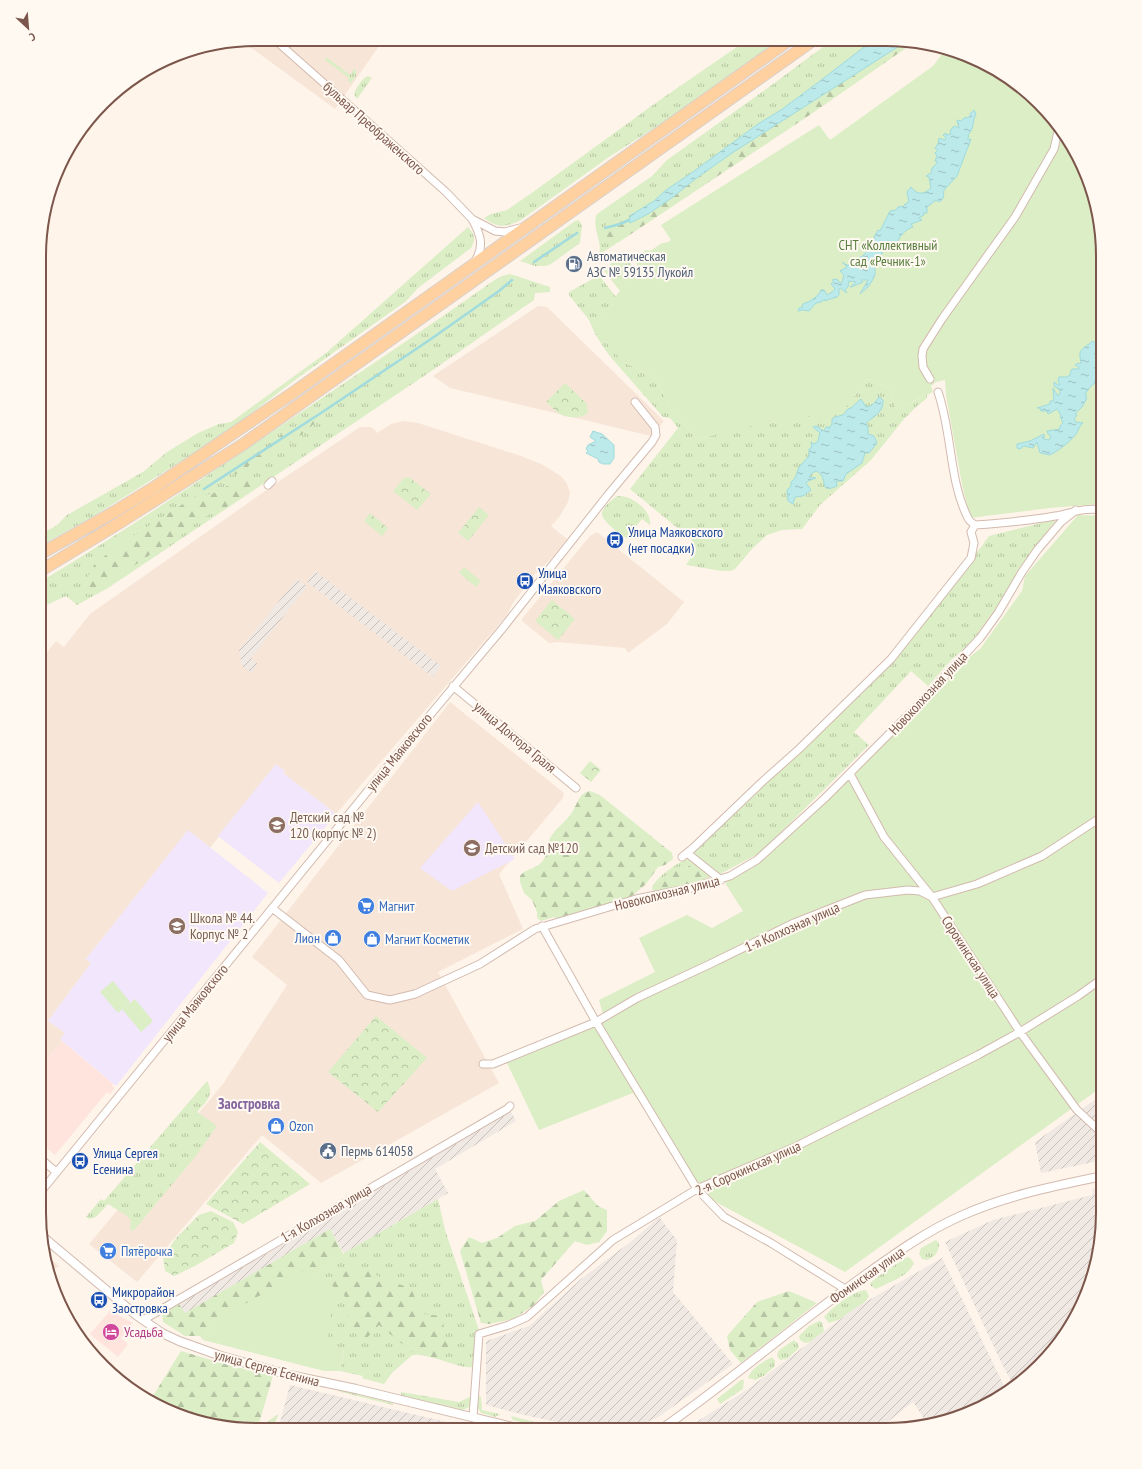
<svg xmlns="http://www.w3.org/2000/svg" width="1142" height="1469" viewBox="0 0 1142 1469" font-family="'PT Sans Narrow',sans-serif">
  <style>
    .residential { fill: #f7e5d8 }
    .commercial { fill: #ffe4de }
    .industrial { fill: url(#industrial-furrows) }
    .education { fill: #f1e6fb }
    .grass { fill: url(#grass-tufts) }
    .forest { fill: url(#forest-firs) }
    .park { fill: url(#park-crowns) }
    .garden { fill: #dbeec6 }
    .water { fill: url(#water-ripples); stroke: #a1dbdd }
    .lines { fill: none; stroke-linecap: round; stroke-linejoin: round }
    .stream { stroke: #a1dbdd; stroke-width: 2.5 }
    .minor-casing { stroke: #d3baae; stroke-width: 9 }
    .tertiary-casing { stroke: #d3baae; stroke-width: 10 }
    .primary-casing { stroke: #dad0cc; stroke-width: 13 }
    .minor { stroke: #fff; stroke-width: 7 }
    .tertiary { stroke: #fff; stroke-width: 8 }
    .primary { stroke: #ffd1a0; stroke-width: 11 }
    .labels { text-anchor: middle; stroke-width: 4; stroke-linejoin: round; paint-order: stroke }
    .street-label { font-size: 14px; fill: #7c564a; stroke: #fff9f2 }
    .park-label { font-size: 14px; fill: #587d3e; stroke: #fff9f2 }
    .service-label { font-size: 14px; fill: #4e5e75; stroke: #fff9f2; text-anchor: start }
    .transit-label { font-size: 14px; fill: #164399; stroke: #fff9f2; text-anchor: start }
    .education-label { font-size: 14px; fill: #785e54; stroke: #fff9f2; text-anchor: start }
    .shop-label { font-size: 14px; fill: #366cbe; stroke: #fff9f2; text-anchor: start }
    .hotel-label { font-size: 14px; fill: #b23c85; stroke: #fff9f2; text-anchor: start }
    .neighbourhood-label { font-size: 15px; font-weight: bold; fill: #85679f; stroke: #fff9f2 }
    .rim { fill: none; stroke: #7c564a; stroke-width: 2 }
  </style>
  <defs>
    <pattern id="industrial-furrows" width="10" height="10" patternUnits="userSpaceOnUse"><rect width="10" height="10" fill="#efe8e3"/><path d="M-1 1l2-2M0 10L10 0M9 11l2-2" fill="none" stroke="#c7bfba"/></pattern>
    <pattern id="grass-tufts" width="24" height="20" patternUnits="userSpaceOnUse"><rect width="24" height="20" fill="#dbeec6"/><path d="M3 7l-1-3M5 7V3M7 7l1-3M15 17l-1-3M17 17v-4M19 17l1-3" fill="none" stroke="#b7c4a3"/></pattern>
    <pattern id="forest-firs" width="22" height="20" patternUnits="userSpaceOnUse"><rect width="22" height="20" fill="#dbeec6"/><path d="M5 1l3.5 6h-7zM16 11l3.5 6h-7z" fill="#b7c4a3"/></pattern>
    <pattern id="park-crowns" width="20" height="18" patternUnits="userSpaceOnUse"><rect width="20" height="18" fill="#dbeec6"/><path d="M2 6a3 3 0 1 1 6 0M12 15a3 3 0 1 1 6 0" fill="none" stroke="#b7c4a3"/></pattern>
    <pattern id="water-ripples" width="26" height="14" patternUnits="userSpaceOnUse"><rect width="26" height="14" fill="#bce9ea"/><path d="M2 4q2-2 4 0t4 0M15 11q2-2 4 0t4 0" fill="none" stroke="#9ec0c0"/></pattern>
  </defs>
  <rect width="100%" height="100%" fill="#fef4ea"/>
  <path class="residential" d="M256,39H384L335,109L242,41Z
    M538,306L547,307L664,421L651,436L450,388L433,376Z
    M403,421L418,423L521,456L541,464L561,476L567,484L570,493L568,502L560,516L551,526L567,539L553,557L533,576L513,603L506,616L336,814L283,773L285,771L276,764L210,848L188,831L86,959L91,963L48,1021L65,1033L61,1039L62,1041L39,1068L40,661L56,641L64,647L90,614L278,482L360,427H370L374,429L377,433L391,424Z
    M597,532L684,602L667,624L628,653L625,648L558,642L549,643L521,620L590,536Z
    M450,702L564,793L563,798L499,874L523,929L438,972L499,1083L321,1183L262,1135L137,1282L89,1244L223,1084L287,985L252,957Z
    M44,1254L59,1266L48,1272Z"/>
  <path class="commercial" d="M62,1041L113,1084L112,1086L115,1088L110,1094L107,1092L55,1155L39,1142V1068Z
    M110,1311L133,1323L121,1338L128,1344L118,1357L90,1334Z"/>
  <path class="industrial" d="M315,571L441,666L433,677L307,582Z
    M297,579L307,586L251,658L257,663L252,673L242,666L239,650Z
    M1103,1094V1160L1041,1173L1035,1142Z
    M511,1112L516,1121L435,1169L448,1193L344,1253L330,1229L184,1314L179,1304Z
    M1103,1187V1227L1092,1283L1067,1333L1039,1367L1014,1386L1001,1362L945,1242L993,1220L1092,1195V1189Z
    M659,1217L677,1240L673,1292L733,1364L657,1418L627,1430H594L524,1415L486,1405V1341L529,1326L581,1279L633,1240Z
    M942,1258L1007,1392L994,1401L942,1423L928,1425L913,1402L877,1430H684L748,1389L855,1308Z
    M290,1385L480,1430H278Z"/>
  <path class="education" d="M276,764L285,771L283,773L336,814L279,883L218,836Z
    M478,802L515,859L452,891L420,868Z
    M188,830L268,893L116,1086L60,1039L65,1033L48,1021L91,963L86,959Z"/>
  <path class="grass" d="M747,40L781,41L692,104L609,157L521,220C507,227 498,229 484,218L491,214L507,210L533,192L657,102Z
    M831,41H916L808,116L599,255C603,241 591,227 597,214L652,176L667,160L773,84Z
    M326,57L350,75L354,69L356,70V76L351,83L348,81L349,78L325,60Z
    M368,76L372,78L357,99L354,94C356,88 362,78 368,76Z
    M579,220L582,226L580,243L551,264L546,266H535L520,261L575,221Z
    M468,227C475,235 476,239 471,248L418,288L405,302L299,377L223,435L94,516L40,546V534L56,526L67,515L143,472L167,452L198,433L219,424L231,422L326,353Z
    M670,242L639,269L633,256L634,254L640,255L646,250L650,251L662,243Z
    M622,257H625L637,272L620,291L605,272L604,270L610,264Z
    M510,274L550,287V292L535,293L534,300L430,372L108,588L77,605L66,596L40,608V582C135,525 227,462 319,400C378,360 437,321 496,279L502,276Z
    M598,276L601,278L616,297L598,325L623,362L645,372L657,381L671,409L698,439C726,432 756,421 785,422L847,406L867,379L889,388L896,409L927,395V398L915,408L904,419L871,460L820,505L802,529L782,530L767,535L752,549L735,569L731,571H722L686,565C692,557 695,550 692,540L630,489L678,428L670,418L663,417L608,354L595,334L589,320L569,295V292Z
    M618,496C631,495 652,510 650,525L642,519L632,531L640,538C636,539 632,540 627,538C621,536 603,521 602,515C601,508 612,499 618,496Z
    M1057,519L1017,571L1011,588L969,645L953,658L928,686L911,671L854,732L869,745L760,853L720,874L693,853L885,667L934,611L989,536Z
    M689,859L697,864L689,865L685,869C672,871 660,878 652,889C652,880 680,860 689,859Z
    M207,1081C215,1095 206,1102 197,1112L217,1126L195,1157L135,1229L131,1231L130,1227L131,1221L127,1216L108,1204L96,1217L89,1219L86,1217L101,1199L104,1201Z
    M438,1199L445,1230L479,1330L475,1335L473,1367C458,1370 425,1350 411,1356L392,1373L384,1384L365,1379L362,1378L363,1376L340,1371L344,1350L325,1347L313,1276L344,1255V1253Z
    M936,1240L939,1243C939,1252 935,1257 927,1260L922,1259L919,1254L921,1248Z
    M907,1257L910,1258L914,1263C908,1277 889,1282 876,1289L871,1286L870,1283L880,1275Z
    M866,1290L869,1296L866,1301L838,1320L829,1323L824,1317C834,1306 851,1292 866,1290Z
    M819,1321L822,1322L824,1331L810,1342L805,1343L800,1340L799,1336L809,1326Z
    M794,1340L798,1344L799,1348L787,1359L780,1360L777,1356L778,1351Z
    M772,1357L775,1361V1366L765,1375L756,1380L748,1378C750,1369 764,1361 772,1357Z
    M741,1380H744L743,1389L720,1404L717,1399Z
    M332,1388L393,1403V1405L341,1392Z
    M401,1392L459,1402L472,1396L471,1406L463,1410L401,1395Z
    M479,1396L481,1397L482,1410L500,1414L495,1417L481,1413L478,1408Z
    M511,1416L568,1430H551L513,1420Z"/>
  <path class="forest" d="M907,41H916L808,116L619,242L608,243L604,237L606,223L619,216L631,215L629,220L673,197L694,180L732,153Z
    M313,416L318,419V420C305,433 288,445 273,454C268,456 263,457 258,459C250,464 241,475 231,475L246,460L266,447L278,437Z
    M250,476L259,480L258,487L225,508L216,510L197,522L102,588L88,595L81,588L96,562L133,536L197,495L212,494L240,479Z
    M590,791L600,795L672,853L673,859L665,865L658,867L646,884L631,897L561,920L554,917L541,921L537,918V912L532,900L524,893L520,882V876C525,869 535,869 541,863C547,857 545,850 548,843C552,830 564,824 571,814C577,806 578,793 590,791Z
    M691,864H697L709,874V878C693,881 669,895 652,892L653,886L668,874L675,870L685,869Z
    M584,1190L598,1206L607,1210V1231L599,1242L587,1245L575,1241L541,1280L544,1292L533,1306L513,1319L489,1324L481,1323L460,1251L469,1237L482,1243L497,1238L515,1226L535,1221L559,1201Z
    M330,1229L344,1255L313,1276L211,1323L203,1340L200,1336H185L163,1322L162,1313L179,1304L185,1313Z
    M367,1267L377,1276L412,1289L420,1314L443,1316L444,1334L449,1346L443,1357L438,1359L412,1352L379,1325L364,1341L351,1326L344,1294L317,1289L338,1272Z
    M789,1291L817,1303L741,1363L730,1350L727,1336L757,1302Z
    M181,1351L228,1365L273,1376L257,1430C219,1430 186,1413 151,1399Z
    M278,1414L273,1430H264L267,1422Z"/>
  <path class="park" d="M565,383L587,404L588,412C582,420 566,418 558,413C554,410 550,405 546,402Z
    M409,477L431,494L417,510L393,491L404,478Z
    M479,507L489,515L468,541L458,533Z
    M370,513L388,528L382,536L364,521Z
    M464,567L481,581L476,587L459,573Z
    M552,600L575,619L558,640L535,621Z
    M590,761L601,770L591,782L580,773Z
    M376,1016L427,1058L378,1112L328,1072Z
    M260,1142L310,1184L243,1224L206,1204Z
    M211,1211L233,1222L238,1232L234,1243L195,1266L174,1276L165,1271L163,1257L177,1237L199,1215Z"/>
  <path class="garden" d="M946,49L969,55L1007,76L1049,113L1074,148L1096,200L1103,256V506L1099,504L1049,508L970,518L962,484L946,395L945,380L936,382L931,386L933,392L896,409L889,388L867,379L847,406L823,425L809,416L784,423L775,422L756,425L698,439L671,409L657,381L645,372L623,362L604,339L598,325L618,293L645,263L671,240L661,225L819,125L830,140L933,66Z
    M1078,515L1103,516V1086L845,1272L703,1195L633,1093L539,1130L507,1063L603,1015L599,1000L655,972L639,938L687,915L712,928L743,911L725,883L753,867L847,781L959,665L980,649L1022,591L1025,576Z
    M113,981L130,1002L118,1013L100,992Z
    M135,999L153,1021L141,1032L122,1009Z
    M305,1270L334,1287L327,1345L344,1348L340,1371H324L203,1340L211,1323Z"/>
  <path class="water" d="M872,41H907L732,153L694,180L673,197L648,214L630,223L629,220L631,215L654,201L666,190L690,174L758,124L781,110L820,81Z
    M974,110L976,114C972,121 975,127 968,135L969,137H968V140L971,139L957,176L944,190C943,195 945,199 939,202L936,200L927,207V213H923L924,215L919,218L922,220L911,224L913,227C906,229 899,236 897,244L895,242L886,246V247L875,264V275L872,281L868,287L860,294L868,280H861L863,282L851,287H850L856,282L849,281L848,287L845,290L847,293L840,288L839,289V295L837,297L830,299L825,301V299L821,302L816,303L809,311L803,310L798,311L799,308L803,307L802,306L803,304C811,301 818,297 821,290H824L827,295L832,292L835,289L831,284L834,282L832,280L837,279L840,283L842,282L844,275L840,271L847,267L842,262L848,266V264L849,265L854,263L857,258C862,258 868,252 868,247L872,246L874,244L873,240H875L874,237L878,230L880,231L890,211L896,210L898,207L904,206L905,204L909,202L907,192L911,187C917,195 924,195 931,188L929,177L926,176L931,173L932,168L937,163V161H935L937,156L935,153L938,150L935,148L938,144L939,138L945,140L946,138L943,135L946,133V135L951,134L950,131L953,127L955,126L959,128L957,120L961,121L964,118L970,117V114Z
    M1103,337V369L1097,370L1095,383L1091,386L1085,394L1087,395L1085,397L1087,398L1082,407L1075,414L1077,415L1074,419L1076,422L1083,423C1079,426 1079,430 1076,434C1069,443 1059,450 1050,455L1040,453L1037,442L1033,448L1024,446L1020,449L1017,448V444L1030,441L1044,434V439L1049,440L1051,436L1048,434L1047,431L1060,429V426L1063,423L1060,416L1061,415L1057,409L1048,414L1047,411H1041L1040,408H1037L1050,404V401H1054L1053,388L1058,396L1060,393V390L1054,386V382L1058,385H1060L1058,381L1059,377H1067L1071,374L1070,373L1072,369H1079V367L1075,365L1078,363L1080,364L1081,363C1081,361 1080,359 1080,357C1078,348 1089,346 1092,341L1096,343Z
    M879,397L883,400C884,412 873,417 866,423L868,427V434L874,436L877,443L869,453H865L862,463L846,474L843,481H836L837,486C817,495 830,477 816,471L812,473L809,477L816,478L808,481L806,483L811,490L803,496L795,497L793,504L788,501L787,490L791,486V482L795,478L799,467L809,456V449L812,447L811,442L814,444L818,441L820,433L813,427L816,426L824,431L826,427H828L829,429L830,426L832,425V419L835,417L843,415L848,409L851,408L861,399L866,407C872,407 875,402 879,397Z
    M593,431L602,434L614,445V458L610,464H603L599,462L598,459L586,453L588,451L586,449L588,445L596,441L590,437Z"/>
  <g class="lines">
    <path class="stream" d="M605,228L620,224L629,220
      M534,262L577,233
      M204,489L324,411L431,339L499,291L512,280"/>
    <defs>
      <path id="minor" d="M274,39L344,101L446,192L472,219L495,231L505,232L520,228
        M472,219C480,233 485,246 475,261
        M930,379L923,367L922,356L923,349L942,319L1015,217L1054,149L1059,127
        M938,392C952,432 949,479 967,516C968,520 972,523 975,525C1002,523 1028,521 1055,516C1073,513 1083,507 1103,510
        M268,485L272,481
        M453,686L576,788
        M850,774L884,837L932,897L1020,1032L1077,1110L1103,1134
        M687,853L721,880
        M682,857L693,848L762,782L799,749L891,659L971,558L974,543L971,532L975,525
        M272,908L339,960L367,995L390,1000L415,994L480,964L535,929L636,899L691,888L730,876L757,860L825,798L913,710L980,638L998,613L1022,572L1038,549L1061,522L1076,510
        M542,926L596,1022L697,1189L724,1217L771,1243L845,1289
        M483,1064H493L596,1022L637,998L708,965L794,923L865,895L908,890L920,891L932,897L977,884L1042,856L1103,816
        M39,1157L56,1172
        M39,1194L415,733L502,629L607,496L652,442L656,435L655,427L635,402
        M143,1320L507,1109L510,1106
        M174,1413L192,1420
        M473,1417L479,1334L509,1325L527,1317L613,1240L697,1189L793,1148L978,1055L1020,1032L1078,996L1103,978"/>
      <path id="tertiary" d="M42,1236L136,1315L162,1333L179,1341L221,1356L289,1375L356,1389L525,1430
        M660,1430C729,1382 792,1327 861,1278C893,1255 926,1231 963,1215C1008,1195 1055,1186 1103,1176"/>
      <path id="primary" d="M40,554L114,512L153,488L294,392L788,41
        M40,571L116,525L242,445L812,41"/>
    </defs>
    <use href="#minor" class="minor-casing"/>
    <use href="#tertiary" class="tertiary-casing"/>
    <use href="#primary" class="primary-casing"/>
    <use href="#minor" class="minor"/>
    <use href="#tertiary" class="tertiary"/>
    <use href="#primary" class="primary"/>
  </g>
  <defs>
    <symbol id="fuel-disc" viewBox="-11 -11 22 22"><circle r="9.5" fill="#5c6f8a" stroke="#fff9f2"/><path d="M-5.5-6h7V0h2V4h1.3V-2.5L3-4.5l.8-.8L6-3V5H2.5V1h-1V6h-7ZM-4.2-4.7v3.2H.2V-4.7Z" fill="#fff"/></symbol>
    <symbol id="bus-disc" viewBox="-11 -11 22 22"><circle r="9.5" fill="#1a4fb4" stroke="#fff9f2"/><path d="M-5-6H5V4H4V6H2V4H-2V6H-4V4H-5ZM-3.5-4V0h7V-4ZM-3.5 1.2v1.5H-2V1.2ZM2 1.2v1.5H3.5V1.2Z" fill="#fff"/></symbol>
    <symbol id="school-disc" viewBox="-11 -11 22 22"><circle r="9.5" fill="#8d6e63" stroke="#fff9f2"/><path d="M0-5L7-2L0 1L-7-2ZM-4 1L0 2.5L4 1V4Q0 6-4 4Z" fill="#fff"/></symbol>
    <symbol id="supermarket-disc" viewBox="-11 -11 22 22"><circle r="9.5" fill="#3f7fe0" stroke="#fff9f2"/><path d="M-6-5.5h2.5l.6 2H6L4.5 2H-2.5L-4.4-4H-6ZM-1.5 3.2a1.3 1.3 0 1 0 .1 0ZM3 3.2a1.3 1.3 0 1 0 .1 0Z" fill="#fff"/></symbol>
    <symbol id="shop-disc" viewBox="-11 -11 22 22"><circle r="9.5" fill="#3f7fe0" stroke="#fff9f2"/><path d="M-5-2.5h2.3a2.7 3.5 0 0 1 5.4 0H5L5.5 6h-11ZM-1.5-2.5h3a1.5 2.3 0 0 0-3 0Z" fill="#fff"/></symbol>
    <symbol id="civic-disc" viewBox="-11 -11 22 22"><circle r="9.5" fill="#5c6f8a" stroke="#fff9f2"/><path d="M-.6-6.5H3V-4.5H.6V-3L4-1V1h2V6H-6V1h2V-1L-.6-3ZM-1.2 2.5V6h2.4V2.5Z" fill="#fff"/></symbol>
    <symbol id="hotel-disc" viewBox="-11 -11 22 22"><circle r="9.5" fill="#d1479c" stroke="#fff9f2"/><path d="M-6-4.5h1.5V1H6V5H4.5V3h-9V5H-6ZM-4 0a1.8 1.8 0 1 1 3.6 0ZM.5 0V-2.5h3Q6-2.5 6 0Z" fill="#fff"/></symbol>
  </defs>
  <g fill-rule="evenodd">
    <use href="#fuel-disc" x="564" y="254" width="20" height="20"/>
    <use href="#bus-disc" x="605" y="530" width="20" height="20"/>
    <use href="#bus-disc" x="515" y="571" width="20" height="20"/>
    <use href="#school-disc" x="267" y="815" width="20" height="20"/>
    <use href="#school-disc" x="462" y="838" width="20" height="20"/>
    <use href="#supermarket-disc" x="356" y="896" width="20" height="20"/>
    <use href="#school-disc" x="167" y="916" width="20" height="20"/>
    <use href="#shop-disc" x="323" y="928" width="20" height="20"/>
    <use href="#shop-disc" x="362" y="929" width="20" height="20"/>
    <use href="#shop-disc" x="266" y="1116" width="20" height="20"/>
    <use href="#civic-disc" x="318" y="1141" width="20" height="20"/>
    <use href="#bus-disc" x="70" y="1151" width="20" height="20"/>
    <use href="#supermarket-disc" x="98" y="1241" width="20" height="20"/>
    <use href="#bus-disc" x="89" y="1290" width="20" height="20"/>
    <use href="#hotel-disc" x="101" y="1322" width="20" height="20"/>
  </g>
  <g class="labels">
    <g class="street-label">
      <text transform="translate(374 128) rotate(42)" y="5">бульвар Преображенского</text>
      <text transform="translate(928 693) rotate(-47)" y="5">Новоколхозная улица</text>
      <text transform="translate(515 737) rotate(40)" y="5">улица Доктора Граля</text>
      <text transform="translate(399 752) rotate(-51)" y="5">улица Маяковского</text>
      <text transform="translate(667 893) rotate(-14)" y="5">Новоколхозная улица</text>
      <text transform="translate(792 927) rotate(-24)" y="5">1-я Колхозная улица</text>
      <text transform="translate(971 957) rotate(57)" y="5">Сорокинская улица</text>
      <text transform="translate(195 1003) rotate(-51)" y="5">улица Маяковского</text>
      <text transform="translate(748 1168) rotate(-24)" y="5">2-я Сорокинская улица</text>
      <text transform="translate(326 1213) rotate(-30)" y="5">1-я Колхозная улица</text>
      <text transform="translate(867 1275) rotate(-35)" y="5">Фоминская улица</text>
      <text transform="translate(267 1368) rotate(15)" y="5">улица Сергея Есенина</text>
    </g>
    <g class="park-label">
      <text x="888" y="250">СНТ «Коллективный<tspan x="888" dy="16">сад «Речник-1»</tspan></text>
    </g>
    <g class="service-label">
      <text x="587" y="261">Автоматическая<tspan x="587" dy="16">АЗС № 59135 Лукойл</tspan></text>
      <text x="341" y="1156">Пермь 614058</text>
    </g>
    <g class="transit-label">
      <text x="628" y="537">Улица Маяковского<tspan x="628" dy="16">(нет посадки)</tspan></text>
      <text x="538" y="578">Улица<tspan x="538" dy="16">Маяковского</tspan></text>
      <text x="93" y="1158">Улица Сергея<tspan x="93" dy="16">Есенина</tspan></text>
      <text x="112" y="1297">Микрорайон<tspan x="112" dy="16">Заостровка</tspan></text>
    </g>
    <g class="education-label">
      <text x="290" y="822">Детский сад №<tspan x="290" dy="16">120 (корпус № 2)</tspan></text>
      <text x="485" y="853">Детский сад №120</text>
      <text x="190" y="923">Школа № 44.<tspan x="190" dy="16">Корпус № 2</tspan></text>
    </g>
    <g class="shop-label">
      <text x="379" y="911">Магнит</text>
      <text x="320" y="943" text-anchor="end">Лион</text>
      <text x="385" y="944">Магнит Косметик</text>
      <text x="289" y="1131">Ozon</text>
      <text x="121" y="1256">Пятёрочка</text>
    </g>
    <g class="hotel-label">
      <text x="124" y="1337">Усадьба</text>
    </g>
    <g class="neighbourhood-label">
      <text x="249" y="1109">Заостровка</text>
    </g>
  </g>
  <path d="M0 0H1142V1469H0ZM256 46H886A210 210 0 0 1 1096 256V1213A210 210 0 0 1 886 1423H256A210 210 0 0 1 46 1213V256A210 210 0 0 1 256 46Z" fill="#fff9f2" fill-rule="evenodd"/>
  <path class="rim" d="M256 46H886A210 210 0 0 1 1096 256V1213A210 210 0 0 1 886 1423H256A210 210 0 0 1 46 1213V256A210 210 0 0 1 256 46Z"/>
  <g transform="translate(28 28) rotate(154)" stroke="#fff9f2" stroke-width="3" paint-order="stroke">
  <path d="M0-3L7 15L0 10L-7 15Z" fill="#7c564a"/>
  <text y="-6" font-size="11" font-weight="bold" text-anchor="middle" fill="#7c564a">С</text>
  </g>
</svg>
